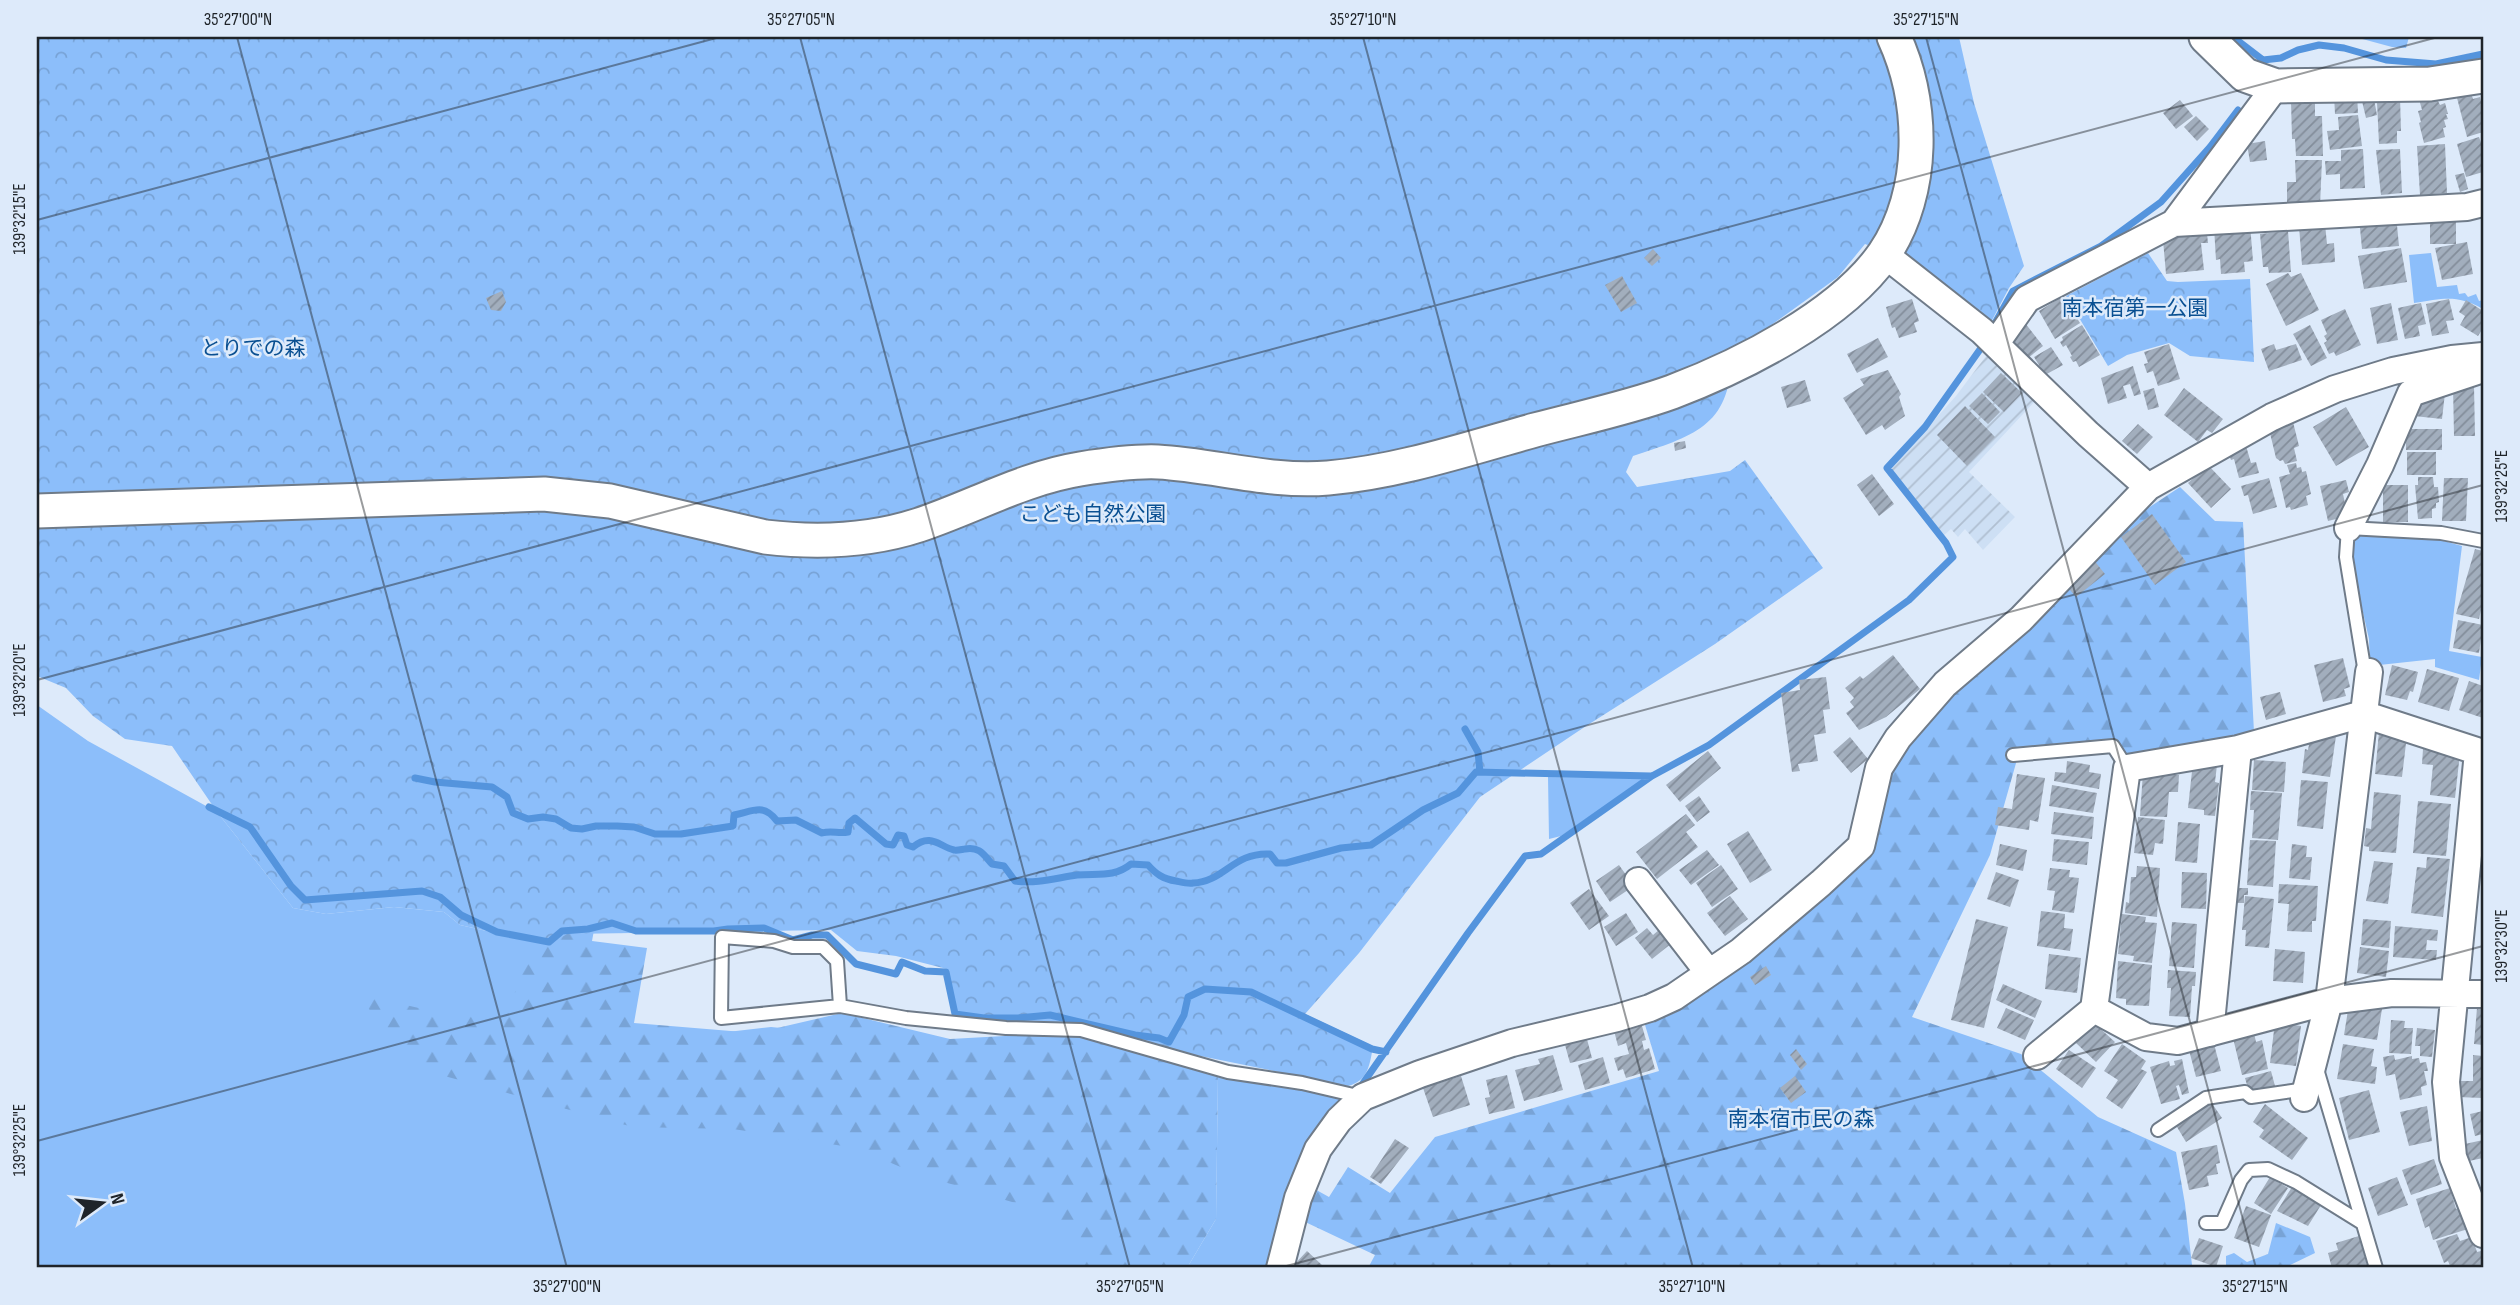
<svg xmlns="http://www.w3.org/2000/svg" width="2520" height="1305" viewBox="0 0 2520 1305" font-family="'Sofia Sans Condensed','Noto Sans JP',sans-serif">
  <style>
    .industrial { fill: url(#industrial-furrows) }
    .green { fill: #8cbefa }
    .forest { fill: url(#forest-firs) }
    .park { fill: url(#park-crowns) }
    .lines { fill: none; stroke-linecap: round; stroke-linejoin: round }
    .stream { stroke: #5494dd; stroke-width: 7 }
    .building { fill: url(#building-hatch) }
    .service-casing { stroke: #6f7b89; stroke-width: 16 }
    .minor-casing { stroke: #6f7b89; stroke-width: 30 }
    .tertiary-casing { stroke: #6f7b89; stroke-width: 37 }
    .service { stroke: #fff; stroke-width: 12 }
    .minor { stroke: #fff; stroke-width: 26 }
    .tertiary { stroke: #fff; stroke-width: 33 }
    .ticks { fill: none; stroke: #1f2429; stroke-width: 2; stroke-opacity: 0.45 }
    .labels { text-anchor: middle; stroke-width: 5; stroke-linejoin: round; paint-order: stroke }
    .park-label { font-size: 21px; fill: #0a5092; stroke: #ddeafa }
    .neatline { fill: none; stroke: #1f2429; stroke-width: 2.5 }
    .ticks-label { font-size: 18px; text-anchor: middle; fill: #1f2429 }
  </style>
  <defs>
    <pattern id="industrial-furrows" width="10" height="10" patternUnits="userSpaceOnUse" patternTransform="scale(1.75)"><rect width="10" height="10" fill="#cddff4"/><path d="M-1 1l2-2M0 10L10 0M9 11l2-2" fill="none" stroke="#b0bfd1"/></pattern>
    <pattern id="forest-firs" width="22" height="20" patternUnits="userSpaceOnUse" patternTransform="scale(1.75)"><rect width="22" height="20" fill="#8cbefa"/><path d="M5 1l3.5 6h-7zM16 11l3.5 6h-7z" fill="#78a3d6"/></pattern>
    <pattern id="park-crowns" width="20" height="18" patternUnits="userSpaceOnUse" patternTransform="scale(1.75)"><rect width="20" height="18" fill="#8cbefa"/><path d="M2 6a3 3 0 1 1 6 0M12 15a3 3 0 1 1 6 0" fill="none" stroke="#78a3d6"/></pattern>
    <pattern id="building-hatch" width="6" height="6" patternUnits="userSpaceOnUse" patternTransform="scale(1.75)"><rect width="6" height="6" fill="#a2aebd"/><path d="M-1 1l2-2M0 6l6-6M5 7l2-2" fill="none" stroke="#838d9a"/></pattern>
  </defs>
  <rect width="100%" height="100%" fill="#ddeafa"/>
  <path class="industrial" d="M1989,352L2038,398L1969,472L2015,517L1983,550L1965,529L1958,537L1951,529L1942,537L1890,469L1956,396Z"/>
  <path class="green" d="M2355,37H2409L2406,48L2392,47Z
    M2431,253L2437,287L2457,285L2459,294L2465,293L2468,297L2476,294L2479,301L2483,300V309C2456,294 2443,299 2414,303L2409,255Z
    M2352,533L2440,535V540L2462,546L2449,651L2482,657L2479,680L2435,667V659L2370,666L2369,639L2352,564Z
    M37,705L88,741L217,812L293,908L326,914L394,907L444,912L460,925L549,945L533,1005L667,1039L771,1027L1009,1051L1123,1268H37Z
    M1548,777L1646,778L1561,836L1549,839Z
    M1218,1075L1346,1097L1266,1268H1187L1216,1219Z"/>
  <path class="forest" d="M2180,487L2215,521L2243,522L2254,732L2128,756L2116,739L2020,749L1990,855L1912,1017L2021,1054L2098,1117L2176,1152L2185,1204L2192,1265L2196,1268H1368L1375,1255L1301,1220L1311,1187L1329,1197L1348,1167L1390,1193L1435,1137L1659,1071L1642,1015L1868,850L1888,768L1947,687L2118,528Z
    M602,887L592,941L647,948L634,1023L755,1033L842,1013L950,1039L1078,1032L1218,1075L1216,1219L1187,1268H1086L1079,1255L1043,1211L917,1174L856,1148L733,1129L633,1127L437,1074L406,1060L358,994L436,1012L508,1019L531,929Z
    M2276,1223L2310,1237L2315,1253L2284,1268H2226V1256L2234,1253L2247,1262L2268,1254Z"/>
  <path class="park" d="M37,37H1959L1974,103L2024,266L2009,288L1990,324L1913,262L1865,244L1838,277L1731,354C1732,427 1692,436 1633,456L1626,472L1637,487L1730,471L1745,460L1823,568L1715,644L1583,728L1480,797L1359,953L1305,1014L1373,1046C1370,1064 1368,1081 1348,1086L1156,1047L1083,1027L958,1021L947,969L896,956L857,951L831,930L567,934L549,945L460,925L444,912L394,907L326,914L293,908L217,812L172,746L125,739L93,716L66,688L37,676Z
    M2148,253L2167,281L2178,282L2250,279L2254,362L2190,356L2169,343L2127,355L2108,366L2066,296Z"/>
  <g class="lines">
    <path class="stream" d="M2233,37L2263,60L2281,58L2298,50L2319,45L2344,48L2386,60L2436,64L2483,54
      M1994,325L2013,291L2101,246L2161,202L2210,147L2238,110
      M1465,729L1478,752L1480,772
      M415,778L435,782L492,787L507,797L513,813L528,819L543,817L556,819L571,828L582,829L596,826H617L634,827L655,834H681L733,826L734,815C754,811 763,803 777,821L796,820L822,833C832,830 838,834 848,832L849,823L855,818L886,844L893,845L898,835L904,836L907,845L913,847C931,832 940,847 954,850C957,851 963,849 965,849C979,846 984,855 992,864L1004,866L1015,881C1037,884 1056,878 1077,875C1097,873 1114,878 1131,864L1148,865C1156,874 1163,879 1176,881C1181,882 1188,884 1193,883C1224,882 1233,852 1270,854L1277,863H1286L1341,848L1371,845L1423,810L1458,793L1476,772L1651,776
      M209,807L250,827L291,886L305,900L422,891L440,897L461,915L497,932L549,942L562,931L588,929L612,923L636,931H714L728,929L764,928L793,940L812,935H827L856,964L896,974L902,962L925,971L946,972L955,1014L984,1018H1018L1050,1015L1135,1035L1159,1038L1169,1042L1184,1015L1188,997L1205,989L1251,992L1372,1049L1386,1052
      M1359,1089L1468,933L1525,856L1541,854L1652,776L1709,745L1909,600L1953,557L1946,543L1887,468L1925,427L1986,341"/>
  </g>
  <path class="building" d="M2470,90L2473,99L2480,97L2483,111V132L2467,137L2456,94Z
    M2357,93L2358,113L2335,114L2334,95Z
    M2373,94L2377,115L2366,118L2361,97Z
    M2435,95L2440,105L2445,103L2448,114H2446L2448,119L2444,120L2446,127L2443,128L2445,137L2424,143L2419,123L2421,122L2418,111L2422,110L2419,99Z
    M2389,97H2400L2401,131H2397V143L2379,144L2377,102H2390Z
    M2180,100L2193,116L2176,129L2163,113Z
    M2291,101H2315V116H2322L2323,156H2296L2295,139H2292Z
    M2358,115L2362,146L2330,150L2327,131L2339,130L2338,117Z
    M2196,116L2209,129L2197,141L2184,127Z
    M2479,137L2483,148V172L2466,177L2457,144Z
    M2265,141L2267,160L2250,162L2247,144Z
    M2445,144L2447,193L2420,195L2417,146Z
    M2363,149L2365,188L2340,189V174L2326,175L2325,161H2341V150Z
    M2400,149L2402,193L2381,195L2376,150Z
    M2295,160H2322L2320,206H2287V182H2296Z
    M2464,173L2468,189L2460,192L2455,175Z
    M2430,211H2456V244H2430Z
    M2396,215L2399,246L2362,249L2359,218Z
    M2250,224L2253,261L2244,262L2245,272L2221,274L2220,259L2216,260L2214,227Z
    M2325,224L2327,244L2334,243L2335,262L2302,265L2299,226Z
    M2206,225L2208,243H2201L2204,270L2166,274L2163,240Z
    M2288,231L2291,272L2269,273L2268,267H2263L2260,234Z
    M2467,242L2473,274L2442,280L2435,248Z
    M2401,248L2407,282L2364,289L2358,256Z
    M1653,249L1661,258L1652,266L1644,258Z
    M2288,273L2291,277L2301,273L2319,310L2286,326L2266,284Z
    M1622,276L1637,303L1621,312L1605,285Z
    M502,291L506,302L501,311L491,310L486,298Z
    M2063,296L2080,323L2055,339L2039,311Z
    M1912,299L1919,321L1914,323L1917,332L1899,338L1895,327L1892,328L1886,307Z
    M2449,299L2454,320L2446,321L2449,333L2432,336L2426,304Z
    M2466,300L2483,311V328L2478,336L2460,325L2465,316L2459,312Z
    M2391,303L2398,340L2377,344L2370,308Z
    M2421,303L2426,324L2418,326L2420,336L2405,339L2398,308Z
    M2345,309L2361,345L2336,356L2334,352L2329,354L2324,343L2327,341L2324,336L2327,334L2321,320Z
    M2025,323L2043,346L2023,362L2005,339Z
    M2082,325L2100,355L2079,367L2076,361L2073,362L2070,357L2072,356L2066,345L2063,347L2060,342L2063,340L2062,337Z
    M2310,325L2327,358L2311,366L2293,334Z
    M1878,338L1888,357L1857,373L1847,354Z
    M2169,344L2180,379L2158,386L2153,371L2147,373L2144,364L2148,363L2144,352Z
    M2274,344L2276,350L2296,344L2302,360L2269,371L2261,349Z
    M2051,347L2063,365L2045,375L2034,357Z
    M2133,366L2141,394L2134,396L2130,384L2123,386L2127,398L2108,404L2101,378Z
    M1888,370L1901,394L1899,397L1905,416L1885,430L1882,425L1866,435L1843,398L1864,385L1860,379Z
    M2001,373L2022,393L2004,412L1983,392Z
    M1805,380L1811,401L1787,408L1781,387Z
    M2453,386H2474L2475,436H2454Z
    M2154,388L2159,407L2148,410L2143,391Z
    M2184,388L2223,419L2212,433L2207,430L2198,442L2164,415Z
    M1982,393L2000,412L1988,424L1969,406Z
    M2445,393L2442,419L2414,416L2420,403Z
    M1965,406L1995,437L1967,466L1937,435Z
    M2346,407L2369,447L2336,466L2313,427Z
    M2293,422L2299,446L2294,448L2297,461L2285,464L2283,460L2280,461L2276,458L2269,429Z
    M2138,424L2153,437L2137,454L2122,441Z
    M2406,429H2442V450H2406Z
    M2244,439L2251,463L2256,462L2259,473L2239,478L2234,459L2231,460L2226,444Z
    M1685,441L1686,448L1675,451L1674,443Z
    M2407,452H2436V475H2407Z
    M2296,463L2297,468L2301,467L2302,472L2306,471L2311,494L2306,496L2308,505L2291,510L2290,507L2286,508L2279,477L2290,474L2287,465Z
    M2208,465L2231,489L2211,508L2188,483Z
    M1872,474L1894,504L1879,516L1857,485Z
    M2418,477H2433L2434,487H2438L2439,502L2436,503V508L2432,509V518L2418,519L2415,485H2418Z
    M2269,478L2277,507L2253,514L2248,495L2244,496L2241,486Z
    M2444,478H2468L2466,521H2442Z
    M2346,480L2349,492L2343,494L2346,508L2342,509L2344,517L2328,521L2320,486Z
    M2383,485H2408V522H2383Z
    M2152,514L2186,562L2155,585L2121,537Z
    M2475,549L2483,551V601L2479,619L2456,614Z
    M2093,559L2105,574L2076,597L2064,583Z
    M2458,620L2483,625L2479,653L2453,648Z
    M1893,655L1920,689L1886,717L1859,730L1846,713L1854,707L1850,702L1854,698L1845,688L1860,676L1863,679Z
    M2343,658L2350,687L2344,689L2346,696L2323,702L2314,665Z
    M2392,665L2418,672L2413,692L2410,691L2407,700L2385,695Z
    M2427,669L2459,678L2449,711L2418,702Z
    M1826,677L1830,709L1823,710L1826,733L1814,735L1818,761L1798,764L1800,771L1792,772L1781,693L1800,690L1799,680Z
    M2469,681L2483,686V718L2459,710Z
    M2280,692L2286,714L2266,720L2260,697Z
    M2379,732L2407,735L2402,777L2375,774Z
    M2311,733L2336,736L2330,777L2302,773L2305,749L2308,750Z
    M1850,737L1868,759L1851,773L1833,752Z
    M2423,749L2460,753L2455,798L2430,795L2433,765L2422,764Z
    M1708,751L1721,768L1680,802L1666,785Z
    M2254,760L2286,762L2284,792L2252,790Z
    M2067,761L2090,765L2089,772L2101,774L2099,789L2054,781L2055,772L2066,773Z
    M2193,762L2217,765L2215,782L2219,783L2215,816L2204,815V810L2188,808Z
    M2143,772L2179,775L2178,792H2169L2167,817L2140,816Z
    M2017,774L2045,778L2038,822L2030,820L2029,830L1995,825L1998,807L2012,809Z
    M2301,780L2328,782L2323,829L2297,826Z
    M2052,785L2097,793L2093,813L2049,806Z
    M2251,791L2282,793L2278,840L2252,838L2254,810H2250Z
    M2374,792L2401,795L2396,853L2369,851V847L2364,846L2366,828L2371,829Z
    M1699,796L1710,812L1697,822L1685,806Z
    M2418,801L2451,804L2446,856L2413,853Z
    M2054,812L2094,817L2092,839L2051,834Z
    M1686,814L1695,825L1686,832L1698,847L1657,879L1636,852Z
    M2138,817L2165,820L2163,844L2155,843L2153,855L2134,853Z
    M2178,822L2200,824L2197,863L2175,861Z
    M1748,831L1772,870L1750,883L1727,844Z
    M2054,839L2089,842L2087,865L2052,861Z
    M2250,840L2276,841L2273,887L2247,885Z
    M2000,844L2027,850L2023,871L1996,865Z
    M2292,844L2307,846L2306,857H2312L2310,880L2289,878Z
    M1707,850L1719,865L1691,885L1679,870Z
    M2427,857L2450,859L2443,917L2411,913L2417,867L2426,868Z
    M2374,861L2393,863L2388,904L2366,901Z
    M1619,865L1634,886L1610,902L1596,881Z
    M1721,865L1738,889L1712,907L1696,883Z
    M2137,866L2160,868L2157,917L2125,913L2126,902L2129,903L2131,877H2136Z
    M2050,868L2070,870L2069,877L2079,878L2074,913L2052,910L2055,891L2047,890Z
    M1996,872L2019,880L2010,907L1987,899Z
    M2182,872L2207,873L2206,909L2181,908Z
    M2279,884L2318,886L2316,921H2312V932L2287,931L2289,904L2278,903Z
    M2232,888H2248V895H2244V903H2232Z
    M1589,889L1609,916L1589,930L1570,903Z
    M1730,896L1748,919L1725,936L1707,913Z
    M2245,896L2274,899L2269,948L2245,946L2246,930H2242Z
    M2041,911L2065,914L2064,928L2073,929L2070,951L2037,946Z
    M1626,913L1638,932L1616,946L1604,927Z
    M2122,914L2146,917L2145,922L2157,923L2152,963L2133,961L2134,956L2118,954Z
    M1976,919L2008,927L1984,1028L1951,1020Z
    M2363,919L2391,921L2389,948L2361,945Z
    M2172,922L2197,924L2194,968L2169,966Z
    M1666,924L1677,939L1652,959L1635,938L1647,928L1653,935Z
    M2395,926L2438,930L2437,941L2427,940L2426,950H2437L2436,960L2393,957Z
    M2360,947L2389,951L2386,977L2357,973Z
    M2275,949L2305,952L2303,983L2273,981Z
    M2049,954L2081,958L2077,993L2045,989Z
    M2118,961L2152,965L2149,1006L2126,1005V999L2116,998Z
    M1766,966L1771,975L1755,985L1750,977Z
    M2168,970L2196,972L2195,986H2192L2190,1017L2169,1016L2171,988H2167Z
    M2003,984L2042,1001L2035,1018L1996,1000Z
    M2349,1004L2382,1009L2377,1040L2344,1035Z
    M2006,1008L2034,1020L2025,1040L1997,1028Z
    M2477,1008L2483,1009V1045L2474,1044Z
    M1640,1019L1646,1040L1642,1041L1644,1050L1649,1048L1655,1069L1626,1078L1623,1069L1618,1071L1614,1058L1629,1054L1626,1043L1618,1046L1612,1023Z
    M2391,1020L2405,1021L2404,1028H2413L2411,1054L2389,1053Z
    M2275,1022L2301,1026L2296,1066L2270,1063Z
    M2094,1023L2115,1042L2096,1062L2076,1043Z
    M1584,1028L1592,1058L1570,1063L1562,1034Z
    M2417,1028L2435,1030L2432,1057L2420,1056V1046H2415Z
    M2253,1029L2256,1042L2262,1040L2268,1069L2242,1075L2232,1034Z
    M2213,1040L2221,1071L2196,1077L2188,1046Z
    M2122,1044L2146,1061L2141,1069L2147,1072L2122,1109L2106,1098L2118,1080L2104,1071Z
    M2343,1044L2374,1049L2371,1066L2377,1067L2375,1084L2337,1079Z
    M1796,1049L1807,1064L1801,1070L1790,1055Z
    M2069,1050L2096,1068L2082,1088L2056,1069Z
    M1553,1055L1563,1090L1524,1101L1515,1070L1540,1064L1538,1059Z
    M2394,1055L2395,1060L2412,1056V1059L2419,1058L2420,1063L2426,1062L2428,1071H2424L2427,1085L2421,1087L2422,1095L2400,1100L2395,1074L2386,1076L2383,1057Z
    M2473,1055L2483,1056V1098L2457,1097V1081H2473Z
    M1603,1057L1610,1083L1585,1090L1578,1065Z
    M2182,1059L2189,1093L2182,1095L2179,1085L2176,1086L2180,1099L2161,1104L2150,1067L2169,1061L2170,1066L2175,1065L2174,1061Z
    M2271,1071L2275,1086L2249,1092L2245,1078Z
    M1507,1075L1515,1108L1489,1114L1485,1098L1490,1097L1486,1080Z
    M1461,1076L1470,1105L1433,1117L1423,1088Z
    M1795,1076L1806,1092L1791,1103L1780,1088Z
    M2369,1090L2380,1132L2349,1140L2339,1098Z
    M2209,1099L2222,1118L2186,1142L2174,1122Z
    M2265,1104L2308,1138L2292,1160L2259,1137L2264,1130L2253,1122Z
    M2427,1106L2432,1141L2409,1146L2400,1112Z
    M2483,1111V1134L2475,1136L2470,1114Z
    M1395,1139L1409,1148L1381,1184L1370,1177Z
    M2483,1140V1158L2469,1161L2465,1144Z
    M2217,1145L2220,1163L2216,1164L2218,1174L2207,1176L2209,1186L2189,1190L2181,1152Z
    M2434,1159L2442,1184L2411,1195L2402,1170Z
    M2270,1177L2288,1188L2271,1214L2254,1203Z
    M2397,1177L2408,1205L2378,1216L2368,1188Z
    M2292,1187L2321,1205L2308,1226L2277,1211Z
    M2450,1188L2456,1209L2464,1206L2471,1228L2433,1240L2429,1226L2425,1228L2416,1199Z
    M2246,1206L2271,1215L2259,1247L2234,1238Z
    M2457,1234L2460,1241L2472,1237L2477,1252L2481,1251L2483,1268H2451L2448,1261L2444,1263L2436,1241Z
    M2359,1236L2368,1268H2332L2328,1253L2338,1250L2336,1243Z
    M2199,1238L2223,1246L2216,1267L2191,1258Z
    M1307,1251L1323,1266L1321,1268H1291Z"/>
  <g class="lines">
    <defs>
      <path id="service" d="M2369,672L2364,667L2346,557L2348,528L2441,533L2483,541
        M2013,755L2113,746L2127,768
        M840,1006L837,961L823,947H793L774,941L722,937L721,1018L840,1006L906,1018L1006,1028L1081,1030L1228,1072L1302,1083L1362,1097
        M2317,1069L2376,1268
        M2158,1130L2206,1098L2245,1092L2251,1097L2306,1089
        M2206,1223H2222L2241,1180L2249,1170L2268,1169L2296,1182L2362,1223"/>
      <path id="minor" d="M2174,223L2467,207L2483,203
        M1884,254L1982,331L2088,434L2148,487
        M1996,343L2027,299L2174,223L2276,86
        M2348,528L2380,465L2411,393L2483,369
        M2478,752L2446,1082L2453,1157L2483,1234
        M1638,881L1709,973
        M2094,1009L2146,1037L2178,1041L2329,1001L2392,993L2483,994
        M2210,1033L2238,749
        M2037,1056L2094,1009L2127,768L2238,749L2363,714L2483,753
        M2304,1098L2329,1001L2369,672
        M1280,1268L1298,1198L1318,1149L1339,1120L1363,1097L1420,1074L1512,1043L1617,1018L1650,1008L1674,997L1741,951L1821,883L1861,846L1879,768L1898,738L1945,684L2021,619L2148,487L2272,417L2335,389L2393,371L2452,359L2483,356"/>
      <path id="tertiary" d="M2206,37L2245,75L2276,86L2430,84L2483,76
        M37,511L544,494L610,501L765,537C816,543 870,541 919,525C973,507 1024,478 1080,469C1105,465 1133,461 1158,462C1214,465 1271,483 1328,478C1398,472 1467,449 1535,430C1580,418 1628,408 1672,392C1741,366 1841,316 1884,254C1905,223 1915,184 1916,147C1917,109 1910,72 1894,37"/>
    </defs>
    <use href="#service" class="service-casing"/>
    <use href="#minor" class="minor-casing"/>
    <use href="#tertiary" class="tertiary-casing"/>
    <use href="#service" class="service"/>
    <use href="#minor" class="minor"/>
    <use href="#tertiary" class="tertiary"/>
  </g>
  <path class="ticks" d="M237,37L567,1268M800,37L1130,1268M1363,37L1693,1268M1926,37L2256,1268M37,220L720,37M37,680L2438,37M37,1141L2483,485M1279,1268L2483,946"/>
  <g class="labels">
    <g class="park-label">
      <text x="2135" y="315">南本宿第一公園</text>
      <text x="253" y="355">とりでの森</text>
      <text x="1093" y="521">こども自然公園</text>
      <text x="1801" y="1126">南本宿市民の森</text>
    </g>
  </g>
  <rect width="2520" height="1305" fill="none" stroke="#ddeafa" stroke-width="77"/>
  <g transform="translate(102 1203) rotate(75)" stroke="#ddeafa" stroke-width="5" paint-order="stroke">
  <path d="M0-5L12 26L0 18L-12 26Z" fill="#1f2429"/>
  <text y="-10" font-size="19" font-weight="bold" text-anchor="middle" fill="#1f2429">N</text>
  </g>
  <rect x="38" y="38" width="2444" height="1228" class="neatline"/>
  <g class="ticks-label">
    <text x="238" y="25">35°27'00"N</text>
    <text x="801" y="25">35°27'05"N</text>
    <text x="1363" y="25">35°27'10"N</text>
    <text x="1926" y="25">35°27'15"N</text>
    <text transform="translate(19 219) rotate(-90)" y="6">139°32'15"E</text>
    <text transform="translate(2501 486) rotate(-90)" y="6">139°32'25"E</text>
    <text transform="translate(19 680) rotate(-90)" y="6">139°32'20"E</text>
    <text transform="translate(2501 946) rotate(-90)" y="6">139°32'30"E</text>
    <text transform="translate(19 1140) rotate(-90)" y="6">139°32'25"E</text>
    <text x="567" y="1292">35°27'00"N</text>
    <text x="1130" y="1292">35°27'05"N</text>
    <text x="1692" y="1292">35°27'10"N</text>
    <text x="2255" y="1292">35°27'15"N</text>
  </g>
</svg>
